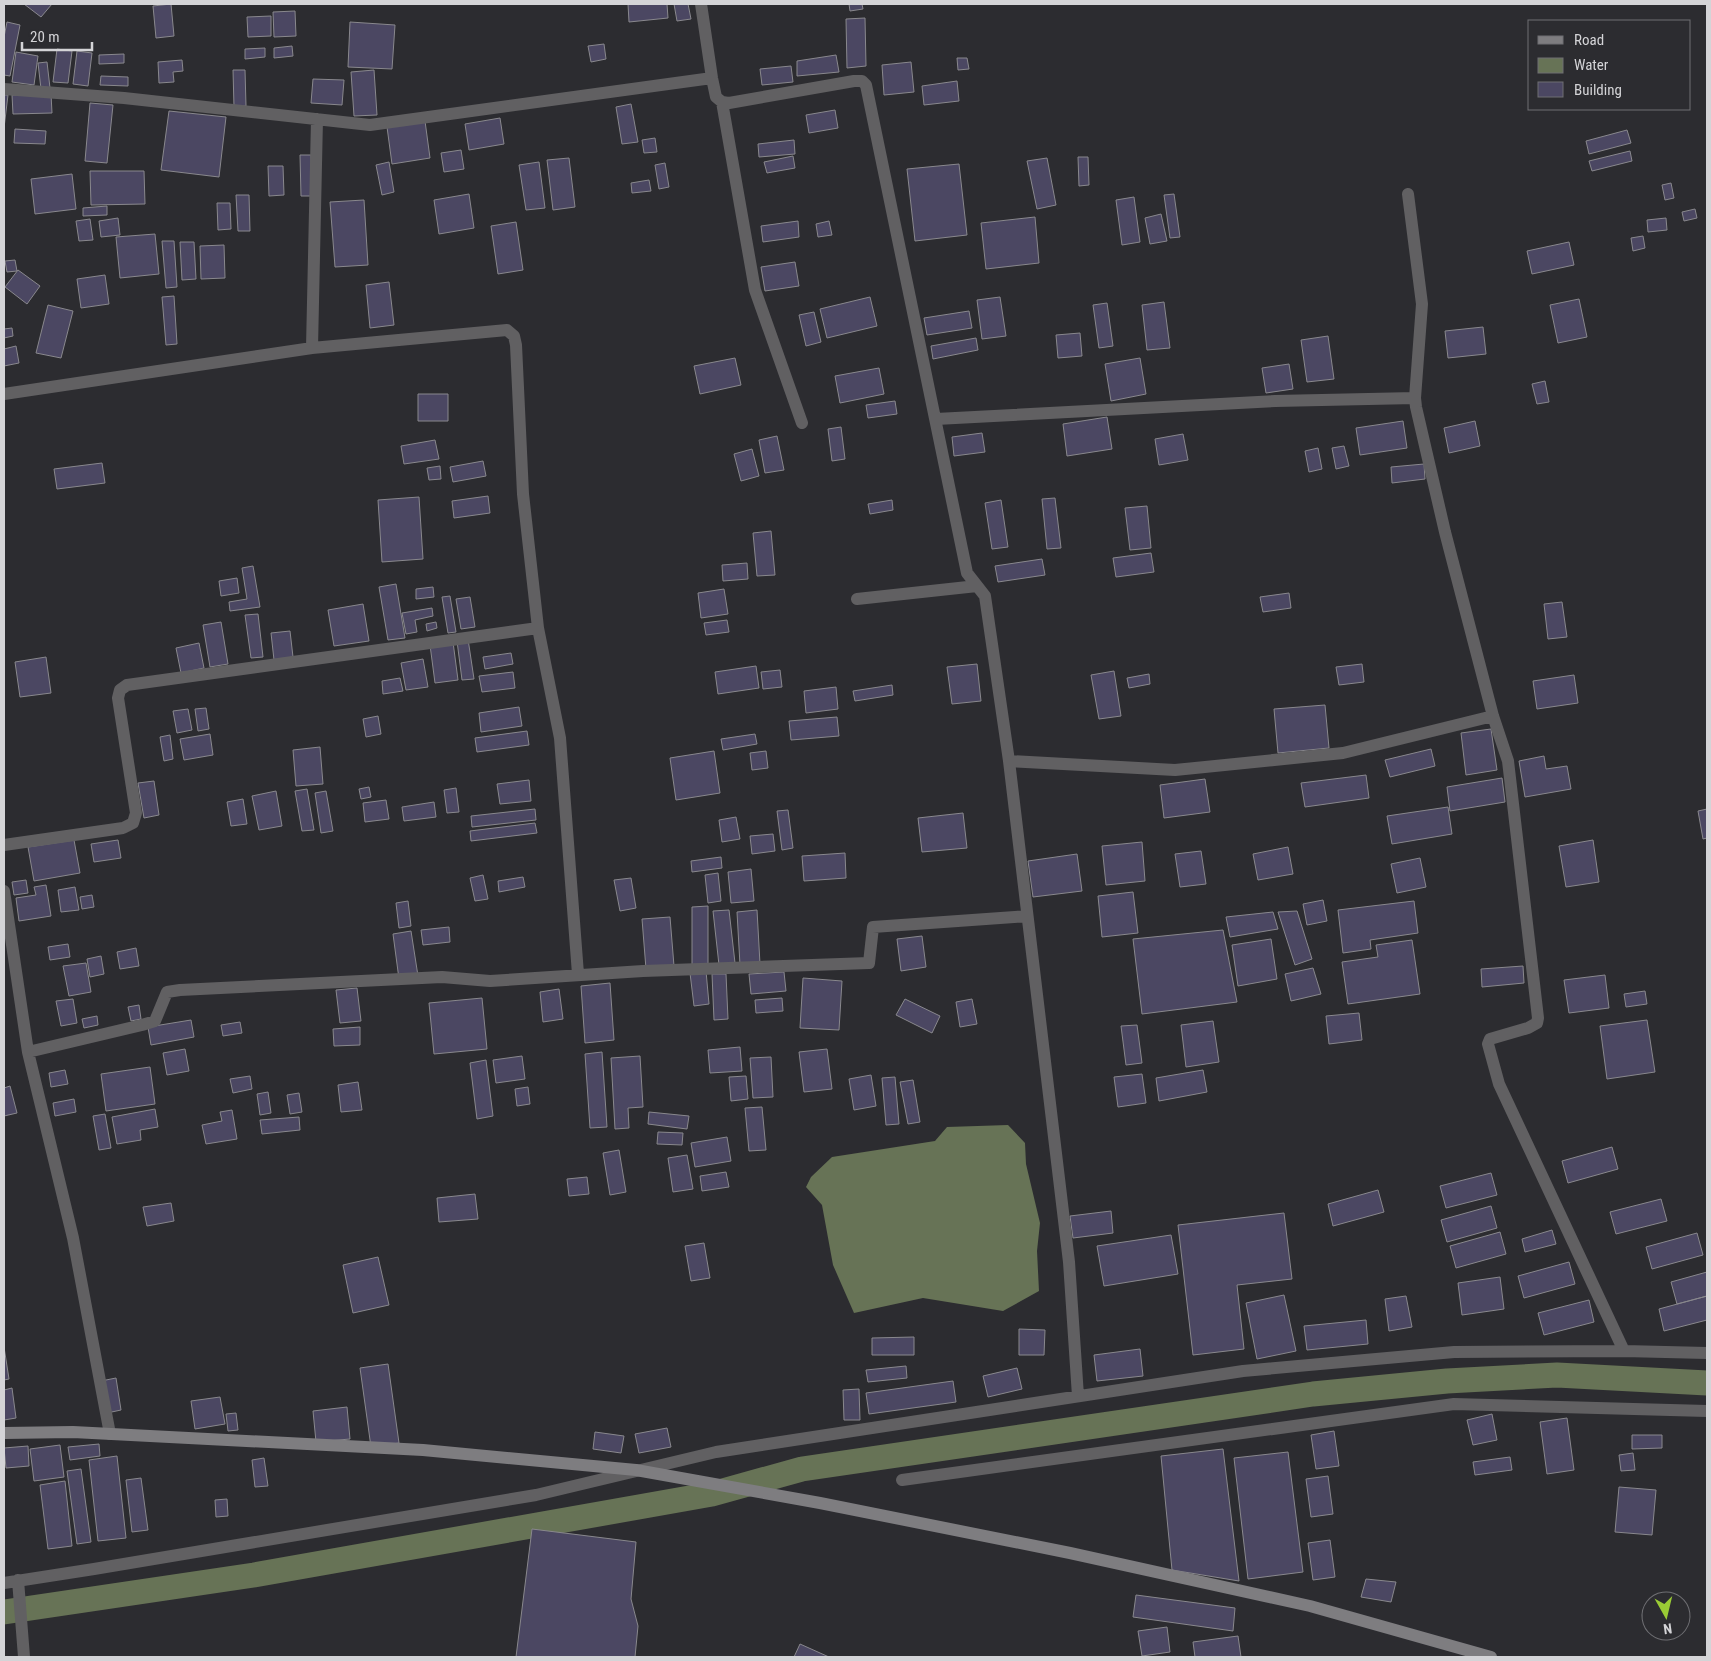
<svg xmlns="http://www.w3.org/2000/svg" width="1711" height="1661" viewBox="0 0 1711 1661" font-family="'Roboto Condensed',sans-serif">
  <style>
    .water { fill: #677356 }
    .lines { fill: none; stroke-linecap: round; stroke-linejoin: round }
    .canal { stroke: #677356; stroke-width: 25 }
    .building { fill: #4b4762; stroke: #89888d }
    .street { stroke: #616062; stroke-width: 12 }
    .secondary { stroke: #7e7d80; stroke-width: 12 }
  </style>
  <rect width="100%" height="100%" fill="#2c2c30"/>
  <path class="water" d="M1008,1125L1025,1143L1026,1164L1040,1223L1037,1251L1039,1291L1003,1311L923,1298L854,1313L833,1265L822,1205L806,1187L811,1177L832,1157L935,1141L947,1127Z"/>
  <g class="lines">
    <path class="canal" d="M4,1612L254,1575L712,1494L802,1469L1313,1394L1447,1381L1557,1375L1707,1383"/>
  </g>
  <path class="building" d="M24,4H52L41,17Z
    M171,4L174,36L156,38L153,6Z
    M628,4H667L668,18L629,22Z
    M674,4H688L691,19L677,21Z
    M849,4H862L863,9L850,11Z
    M295,11L296,36L274,37L273,12Z
    M271,16V36L248,37L247,17Z
    M865,18L866,66L847,68L846,19Z
    M7,22L20,25L10,76L4,75V37Z
    M350,22L395,25L392,69L348,67Z
    M604,44L606,59L591,62L588,46Z
    M292,46L293,56L274,58V48Z
    M265,48V57L245,59V49Z
    M57,49L72,51L68,83L53,82Z
    M77,51L92,53L88,86L73,84Z
    M16,52L38,56L34,85L12,82Z
    M124,54V63L99,64V55Z
    M836,55L839,72L797,76V61Z
    M957,58H967L969,69L958,70Z
    M182,60L183,71L173,72L174,82L159,83L158,62Z
    M47,62L50,88L41,89L38,63Z
    M911,62L914,92L884,95L882,65Z
    M791,66L793,82L762,85L760,69Z
    M233,70H245L246,106L234,107Z
    M374,70L377,115L354,116L351,72Z
    M101,76L128,77V86L100,85Z
    M313,79L344,80L342,105L311,103Z
    M957,81L959,101L924,105L922,86Z
    M51,94L52,113L13,114L12,95Z
    M4,95H8L4,128Z
    M90,103L113,105L107,163L85,161Z
    M631,104L638,142L622,144L616,107Z
    M835,110L838,128L809,133L806,115Z
    M169,111L226,117L219,177L161,170Z
    M500,118L504,144L469,150L465,124Z
    M425,121L430,158L392,164L387,127Z
    M15,129L46,131L45,144L14,143Z
    M1627,130L1631,143L1589,154L1586,141Z
    M655,138L657,152L644,153L642,140Z
    M794,140L795,154L759,157L758,144Z
    M461,150L464,169L444,172L441,153Z
    M1630,151L1632,161L1592,171L1589,161Z
    M300,155H311L312,196H301Z
    M793,156L795,168L767,173L764,162Z
    M1078,157H1088L1089,185L1079,186Z
    M569,158L575,207L553,210L547,160Z
    M1047,158L1056,205L1037,209L1027,161Z
    M389,162L394,192L382,195L376,165Z
    M539,162L545,208L526,210L519,165Z
    M665,163L669,187L659,189L655,165Z
    M959,164L967,235L915,241L907,169Z
    M268,166H283L284,195L269,196Z
    M90,171H144L145,204L91,205Z
    M72,174L76,209L35,214L31,179Z
    M649,180L651,191L632,193L631,183Z
    M1671,183L1674,198L1665,200L1662,185Z
    M469,194L474,228L439,234L434,200Z
    M1174,194L1180,237L1170,238L1164,195Z
    M236,195H249L250,231H238Z
    M1134,197L1140,242L1122,245L1116,200Z
    M364,200L368,265L335,267L330,202Z
    M217,203H230L231,229L218,230Z
    M107,206V215L83,216V208Z
    M1695,209L1697,218L1684,221L1682,212Z
    M1161,214L1167,241L1150,244L1145,218Z
    M1035,217L1039,263L986,269L981,223Z
    M118,218L120,235L101,237L99,221Z
    M1666,218L1667,230L1648,232L1647,220Z
    M90,219L93,240L79,241L76,221Z
    M798,221L799,237L763,242L761,226Z
    M829,221L832,235L818,237L816,224Z
    M516,222L523,270L498,274L491,226Z
    M155,234L159,274L120,278L116,237Z
    M1643,236L1645,248L1633,251L1631,238Z
    M162,241H174L177,287L166,288Z
    M180,242H194L196,279L182,280Z
    M1569,242L1574,265L1532,274L1527,251Z
    M224,245L225,278L201,279L200,246Z
    M15,260L17,271L7,272L5,261Z
    M795,262L799,286L765,291L761,267Z
    M18,270L40,286L27,304L5,287Z
    M105,275L109,304L81,308L77,279Z
    M389,282L394,325L370,328L366,285Z
    M174,296L177,344L166,345L162,297Z
    M870,297L877,326L827,338L820,309Z
    M1000,297L1006,336L982,339L977,300Z
    M1579,299L1587,337L1558,343L1550,305Z
    M1164,302L1170,348L1147,350L1142,305Z
    M1107,303L1113,346L1099,348L1093,305Z
    M48,305L73,311L61,358L36,353Z
    M969,311L972,328L927,335L924,318Z
    M814,312L821,342L806,346L799,315Z
    M1483,327L1486,354L1448,358L1445,331Z
    M12,328L13,336L4,338V329Z
    M1080,333L1082,356L1058,358L1056,335Z
    M1328,336L1334,379L1307,382L1301,340Z
    M976,338L978,350L933,359L931,346Z
    M16,346L19,363L4,366V349Z
    M735,358L741,385L700,394L694,366Z
    M1140,358L1146,394L1111,401L1105,364Z
    M1289,364L1293,389L1266,393L1262,368Z
    M879,368L884,394L840,403L835,376Z
    M1545,381L1549,402L1537,404L1532,384Z
    M418,394H448V421H418Z
    M895,401L897,414L868,418L866,405Z
    M1107,417L1112,449L1067,456L1063,424Z
    M1403,421L1407,448L1360,455L1356,428Z
    M1475,421L1480,446L1449,453L1444,428Z
    M841,427L845,459L832,461L828,429Z
    M982,433L985,452L954,456L952,437Z
    M1183,434L1188,460L1159,465L1155,439Z
    M777,436L784,470L765,473L759,440Z
    M435,440L439,459L404,464L401,446Z
    M1344,446L1349,466L1336,469L1332,448Z
    M1318,448L1322,469L1309,472L1305,451Z
    M752,449L759,476L741,481L734,454Z
    M483,461L486,476L453,482L450,467Z
    M102,463L105,483L57,489L54,469Z
    M1424,464L1425,479L1392,483L1391,467Z
    M440,466L441,479L429,480L427,468Z
    M488,496L490,513L454,518L452,501Z
    M419,497L423,559L382,562L378,500Z
    M1055,498L1061,548L1047,549L1042,499Z
    M892,500L893,510L870,514L868,504Z
    M1001,500L1008,547L992,549L985,503Z
    M1147,506L1151,548L1130,550L1125,508Z
    M771,531L775,575L757,576L753,533Z
    M1151,553L1154,572L1116,577L1113,558Z
    M1042,559L1045,575L998,582L995,566Z
    M747,563L748,579L723,581L722,565Z
    M253,566L260,607L230,611L229,602L247,599L242,568Z
    M237,578L239,593L221,596L219,581Z
    M396,584L405,638L388,640L379,587Z
    M433,587L434,597L416,599V589Z
    M724,589L728,614L701,618L698,593Z
    M1289,593L1291,608L1263,612L1260,597Z
    M450,596L456,632L448,633L442,597Z
    M470,597L475,627L461,629L456,599Z
    M1562,602L1567,637L1548,639L1544,604Z
    M363,604L369,641L334,646L328,610Z
    M432,608L433,616L415,620L417,632L406,634L402,613Z
    M258,614L263,657L251,658L245,615Z
    M727,620L729,632L706,635L704,623Z
    M221,622L228,664L210,667L203,625Z
    M436,622L437,628L427,631L426,624Z
    M290,631L293,657L274,660L271,633Z
    M468,639L474,679L462,680L457,641Z
    M453,642L458,680L435,683L430,645Z
    M199,643L204,668L181,673L176,648Z
    M511,653L513,664L485,669L483,657Z
    M46,657L51,693L20,697L15,662Z
    M423,659L428,687L406,690L401,663Z
    M977,664L981,701L952,704L947,667Z
    M1362,664L1364,682L1339,685L1336,667Z
    M756,666L759,688L718,694L715,672Z
    M780,670L782,687L763,689L761,672Z
    M1114,671L1121,716L1099,719L1091,675Z
    M513,672L515,688L482,692L479,676Z
    M1149,674L1150,684L1129,688L1127,678Z
    M1574,675L1578,703L1537,709L1533,681Z
    M400,678L403,691L383,694L382,681Z
    M892,685L893,695L855,701L853,691Z
    M836,687L838,709L806,713L804,691Z
    M1325,705L1329,748L1278,753L1274,709Z
    M519,707L522,726L481,732L479,713Z
    M206,708L209,729L198,731L195,709Z
    M188,709L192,730L177,733L173,711Z
    M378,716L381,734L366,737L363,719Z
    M837,717L839,736L791,740L789,721Z
    M1491,729L1497,770L1466,775L1461,733Z
    M527,731L529,745L477,752L475,738Z
    M210,734L213,755L184,760L180,739Z
    M755,734L757,744L723,750L721,739Z
    M170,735L173,759L164,761L160,737Z
    M320,747L323,784L296,786L293,750Z
    M1431,749L1435,766L1390,777L1385,760Z
    M714,751L720,793L676,800L670,758Z
    M766,751L768,768L752,770L750,753Z
    M1544,756L1546,769L1567,766L1571,789L1525,797L1519,761Z
    M1366,775L1369,798L1305,807L1301,783Z
    M1502,778L1505,802L1450,811L1447,787Z
    M1205,779L1210,812L1164,818L1160,785Z
    M529,780L531,801L500,804L497,784Z
    M154,781L159,815L144,818L138,783Z
    M369,787L371,797L361,799L359,789Z
    M456,788L459,812L447,813L444,790Z
    M307,789L314,830L302,831L295,791Z
    M276,791L282,826L259,830L252,796Z
    M326,791L333,831L321,833L315,793Z
    M243,799L247,824L231,826L227,802Z
    M386,800L389,819L365,822L363,803Z
    M434,802L436,817L404,821L402,807Z
    M1448,807L1452,834L1392,844L1387,816Z
    M535,809L536,820L472,827L471,816Z
    M1707,809V838L1703,839L1698,811Z
    M788,810L793,848L782,850L777,811Z
    M963,813L967,848L922,852L918,818Z
    M736,817L740,839L722,842L719,820Z
    M535,823L537,833L471,841L470,831Z
    M773,834L775,851L752,854L750,836Z
    M74,840L80,873L34,881L28,847Z
    M118,840L121,858L94,862L91,844Z
    M1593,840L1599,882L1566,887L1559,846Z
    M1142,842L1145,881L1106,885L1102,846Z
    M1288,847L1293,874L1258,880L1253,854Z
    M1201,851L1206,884L1180,887L1175,854Z
    M845,853L846,878L804,881L802,856Z
    M1077,854L1082,891L1033,897L1028,861Z
    M721,857L722,868L692,872L691,861Z
    M1420,858L1426,887L1397,893L1391,864Z
    M751,869L754,901L731,903L728,872Z
    M718,873L721,901L708,903L705,875Z
    M483,875L488,899L475,901L470,878Z
    M523,877L525,887L499,892L498,881Z
    M631,878L636,908L620,911L614,880Z
    M26,880L28,893L14,895L12,882Z
    M46,885L51,916L19,921L16,898L36,895L34,887Z
    M75,887L79,910L61,912L58,890Z
    M1133,892L1138,933L1102,937L1098,896Z
    M92,895L94,907L82,909L80,897Z
    M1323,900L1327,921L1307,925L1303,904Z
    M408,901L411,926L399,928L396,903Z
    M1414,901L1418,933L1370,940L1371,949L1343,953L1338,910Z
    M708,906V965H692V907Z
    M729,910L735,963L719,965L713,911Z
    M757,910L760,964L740,965L737,912Z
    M1297,911L1312,959L1295,965L1278,912Z
    M1273,912L1278,929L1230,937L1226,917Z
    M670,917L674,966L646,969L642,919Z
    M449,927L450,942L423,945L421,930Z
    M1223,930L1237,1002L1142,1014L1133,939Z
    M411,931L418,976L399,979L393,934Z
    M922,936L926,967L901,971L897,939Z
    M1271,939L1277,979L1238,986L1232,945Z
    M1412,940L1420,994L1348,1004L1342,962L1378,957L1376,945Z
    M68,944L70,957L50,960L48,947Z
    M136,948L139,966L120,969L117,952Z
    M101,956L104,974L90,977L87,959Z
    M86,963L91,992L69,996L63,966Z
    M1523,966L1524,983L1482,987L1481,969Z
    M1313,968L1321,994L1291,1001L1285,974Z
    M706,971L709,1004L694,1006L690,973Z
    M784,972L786,991L751,994L749,974Z
    M712,974H726L728,1019L714,1020Z
    M1605,975L1609,1008L1569,1013L1564,980Z
    M803,978L842,981L839,1030L800,1028Z
    M610,983L614,1040L585,1043L581,986Z
    M357,988L361,1021L340,1023L336,990Z
    M559,989L563,1019L543,1022L540,992Z
    M1645,991L1647,1004L1626,1007L1624,994Z
    M482,998L487,1049L434,1054L429,1003Z
    M782,998L783,1011L756,1013L755,1000Z
    M73,999L77,1023L61,1026L56,1001Z
    M905,999L940,1016L932,1033L896,1015Z
    M972,999L977,1024L960,1027L956,1002Z
    M139,1005L141,1019L131,1021L128,1007Z
    M1359,1013L1362,1040L1329,1044L1326,1016Z
    M97,1016L98,1025L84,1028L82,1019Z
    M191,1020L194,1037L151,1045L148,1027Z
    M1647,1020L1655,1072L1607,1079L1600,1026Z
    M1213,1021L1219,1062L1186,1067L1181,1025Z
    M240,1022L242,1033L223,1036L221,1025Z
    M1137,1025L1142,1063L1126,1065L1121,1026Z
    M360,1027V1045L334,1046L333,1029Z
    M740,1047L742,1071L710,1073L708,1050Z
    M185,1049L189,1071L167,1075L163,1053Z
    M827,1049L832,1089L804,1092L799,1052Z
    M602,1052L607,1127L590,1128L585,1054Z
    M522,1056L525,1079L496,1083L493,1060Z
    M640,1056L643,1107L628,1108L629,1128L615,1129L611,1058Z
    M771,1057L773,1097L753,1098L750,1058Z
    M486,1060L493,1116L477,1119L470,1063Z
    M150,1067L155,1104L106,1111L101,1074Z
    M65,1070L68,1084L51,1087L49,1073Z
    M1203,1070L1207,1092L1159,1101L1156,1078Z
    M1142,1074L1146,1103L1118,1107L1114,1077Z
    M871,1075L876,1106L854,1110L849,1079Z
    M250,1076L252,1089L233,1093L230,1079Z
    M746,1076L748,1099L731,1101L729,1077Z
    M895,1077L899,1124L886,1125L882,1078Z
    M913,1080L920,1122L908,1124L900,1082Z
    M358,1082L362,1110L341,1112L338,1085Z
    M10,1086L17,1113L4,1116V1088Z
    M528,1087L530,1104L517,1106L515,1089Z
    M268,1092L271,1113L260,1115L257,1094Z
    M299,1093L302,1112L290,1114L287,1095Z
    M74,1099L76,1112L55,1116L53,1103Z
    M762,1107L766,1150L749,1151L745,1108Z
    M155,1109L158,1127L140,1130L141,1140L117,1144L112,1117Z
    M232,1110L237,1139L206,1144L202,1125L222,1121L220,1112Z
    M649,1112L689,1116L687,1129L648,1124Z
    M105,1114L111,1148L99,1150L93,1116Z
    M299,1117L300,1130L262,1134L260,1120Z
    M658,1132L683,1133L682,1145L657,1144Z
    M727,1137L731,1161L695,1167L691,1143Z
    M1612,1147L1618,1169L1568,1183L1562,1161Z
    M619,1150L626,1192L610,1195L603,1153Z
    M687,1155L693,1189L673,1192L668,1158Z
    M726,1172L729,1187L702,1191L700,1176Z
    M1491,1173L1497,1195L1446,1208L1440,1186Z
    M587,1177L589,1194L569,1196L567,1179Z
    M1378,1190L1384,1212L1333,1226L1328,1204Z
    M475,1194L478,1219L439,1222L437,1198Z
    M1661,1199L1667,1221L1616,1234L1610,1212Z
    M171,1203L174,1221L147,1226L143,1207Z
    M1491,1206L1497,1228L1447,1242L1441,1220Z
    M1111,1211L1113,1233L1073,1238L1070,1216Z
    M1284,1213L1292,1279L1237,1285L1244,1349L1193,1355L1178,1225Z
    M1552,1230L1556,1244L1525,1252L1522,1239Z
    M1500,1232L1506,1254L1456,1268L1450,1246Z
    M1697,1233L1703,1255L1652,1269L1646,1247Z
    M1171,1235L1178,1274L1104,1286L1097,1246Z
    M704,1243L710,1278L691,1281L685,1246Z
    M378,1257L389,1305L353,1313L343,1265Z
    M1569,1262L1575,1284L1524,1298L1518,1276Z
    M1707,1272V1296L1677,1304L1671,1282Z
    M1500,1277L1504,1309L1462,1315L1458,1283Z
    M1284,1295L1296,1351L1257,1359L1246,1303Z
    M1406,1296L1412,1327L1389,1331L1385,1299Z
    M1707,1296V1320L1664,1331L1659,1309Z
    M1589,1300L1594,1322L1544,1335L1538,1313Z
    M1366,1320L1368,1344L1307,1350L1304,1326Z
    M1019,1329L1045,1330L1044,1355H1019Z
    M914,1337V1355H872V1338Z
    M4,1347L9,1379L4,1380Z
    M1140,1349L1143,1376L1097,1381L1094,1355Z
    M388,1364L399,1443L371,1447L360,1368Z
    M906,1366L907,1378L868,1382L866,1370Z
    M1017,1368L1022,1389L988,1397L983,1376Z
    M116,1378L121,1410L107,1413L101,1381Z
    M953,1381L956,1402L869,1414L866,1393Z
    M12,1388L16,1418L4,1420V1390Z
    M859,1389L860,1420H844L843,1390Z
    M220,1397L225,1424L195,1429L191,1401Z
    M347,1407L350,1439L316,1442L313,1411Z
    M236,1413L238,1430L228,1431L226,1414Z
    M1492,1414L1497,1440L1473,1445L1467,1420Z
    M1567,1418L1574,1470L1547,1474L1540,1422Z
    M667,1428L671,1447L639,1453L635,1434Z
    M1334,1431L1339,1466L1316,1469L1311,1435Z
    M595,1432L624,1436L621,1453L593,1449Z
    M1632,1435H1662V1448L1632,1449Z
    M99,1444L100,1456L70,1460L68,1447Z
    M60,1445L64,1477L34,1481L30,1449Z
    M28,1446L29,1466L6,1468L4,1448Z
    M1223,1449L1239,1581L1172,1570L1161,1456Z
    M1288,1452L1303,1572L1248,1579L1234,1458Z
    M1633,1453L1635,1470L1621,1471L1619,1455Z
    M117,1456L126,1538L98,1541L89,1460Z
    M1510,1457L1512,1470L1475,1475L1473,1462Z
    M264,1458L268,1486L255,1487L252,1460Z
    M81,1469L91,1542L77,1544L67,1471Z
    M1328,1476L1333,1514L1311,1517L1306,1479Z
    M141,1478L148,1530L132,1532L126,1480Z
    M65,1481L72,1546L48,1549L40,1485Z
    M1619,1487L1656,1490L1652,1535L1615,1532Z
    M227,1499L228,1516L216,1517L215,1500Z
    M532,1529L636,1542L631,1599L638,1626L635,1657H516Z
    M1330,1540L1335,1577L1313,1580L1308,1543Z
    M1366,1579L1396,1582L1391,1602L1361,1597Z
    M1136,1595L1235,1608L1233,1631L1133,1617Z
    M1167,1627L1170,1652L1142,1656L1138,1631Z
    M1238,1636L1241,1657H1195L1193,1642Z
    M800,1644L829,1657H794Z"/>
  <g class="lines">
    <path class="street" d="M701,4L712,78L716,97L722,102L729,103L854,81H862L866,85L967,573L985,596L1009,761L1069,1262L1078,1396
      M4,89L124,98L370,125L712,78
      M722,102L755,290L802,423
      M1408,194L1422,304L1415,398L1416,407L1445,532L1493,716L1508,761L1538,1018L1537,1023L1528,1028L1490,1039L1488,1044L1499,1084L1624,1351
      M312,348L317,119
      M4,394L312,348L507,330L514,336L516,345L523,494L538,628L560,738L578,974
      M936,419L1275,401L1415,398
      M857,599L977,586
      M1009,761L1175,770L1343,753L1493,716
      M4,845L123,828L133,823L136,813L118,698L120,690L127,685L538,628
      M4,891L28,1052L73,1238L110,1434
      M28,1052L142,1025L155,1021L167,992L180,990L442,977L490,981L643,971L869,963L873,927L1027,916
      M902,1480L1454,1404L1707,1411
      M18,1580L24,1657
      M4,1583L94,1569L536,1495L716,1452L1243,1371L1454,1352L1624,1351L1707,1353"/>
    <path class="secondary" d="M4,1433L73,1432L423,1450L636,1470L820,1503L1070,1553L1310,1606L1491,1657"/>
  </g>
  <rect width="1711" height="1661" fill="none" stroke="#d4d4d7" stroke-width="10"/>
  <rect x="1528" y="20" width="162" height="90" fill="#2c2c30" stroke="#6f6f73"/>
  <rect x="1538" y="36" width="25" height="8" fill="#7e7d80" stroke="#6f6f73"/>
  <text x="1574" y="45" font-size="15" fill="#d4d4d7">Road</text>
  <rect x="1538" y="58" width="25" height="15" fill="#677356" stroke="#6f6f73"/>
  <text x="1574" y="70" font-size="15" fill="#d4d4d7">Water</text>
  <rect x="1538" y="82" width="25" height="15" fill="#4b4762" stroke="#6f6f73"/>
  <text x="1574" y="95" font-size="15" fill="#d4d4d7">Building</text>
  <g transform="translate(1666 1616) rotate(172)"><circle r="24" fill="#2c2c30" stroke="#6f6f73"/>
  <path d="M0-4L9 19L0 12L-9 19Z" fill="#9acb35"/>
  <text y="-8" font-size="14" font-weight="bold" text-anchor="middle" fill="#d4d4d7">N</text>
  </g>
  <path d="M22 42v8h70v-8" fill="none" stroke="#d4d4d7" stroke-width="2.5"/>
  <text x="30" y="42" font-size="15" fill="#d4d4d7" stroke="#2c2c30" stroke-width="4" paint-order="stroke">20 m</text>
</svg>
